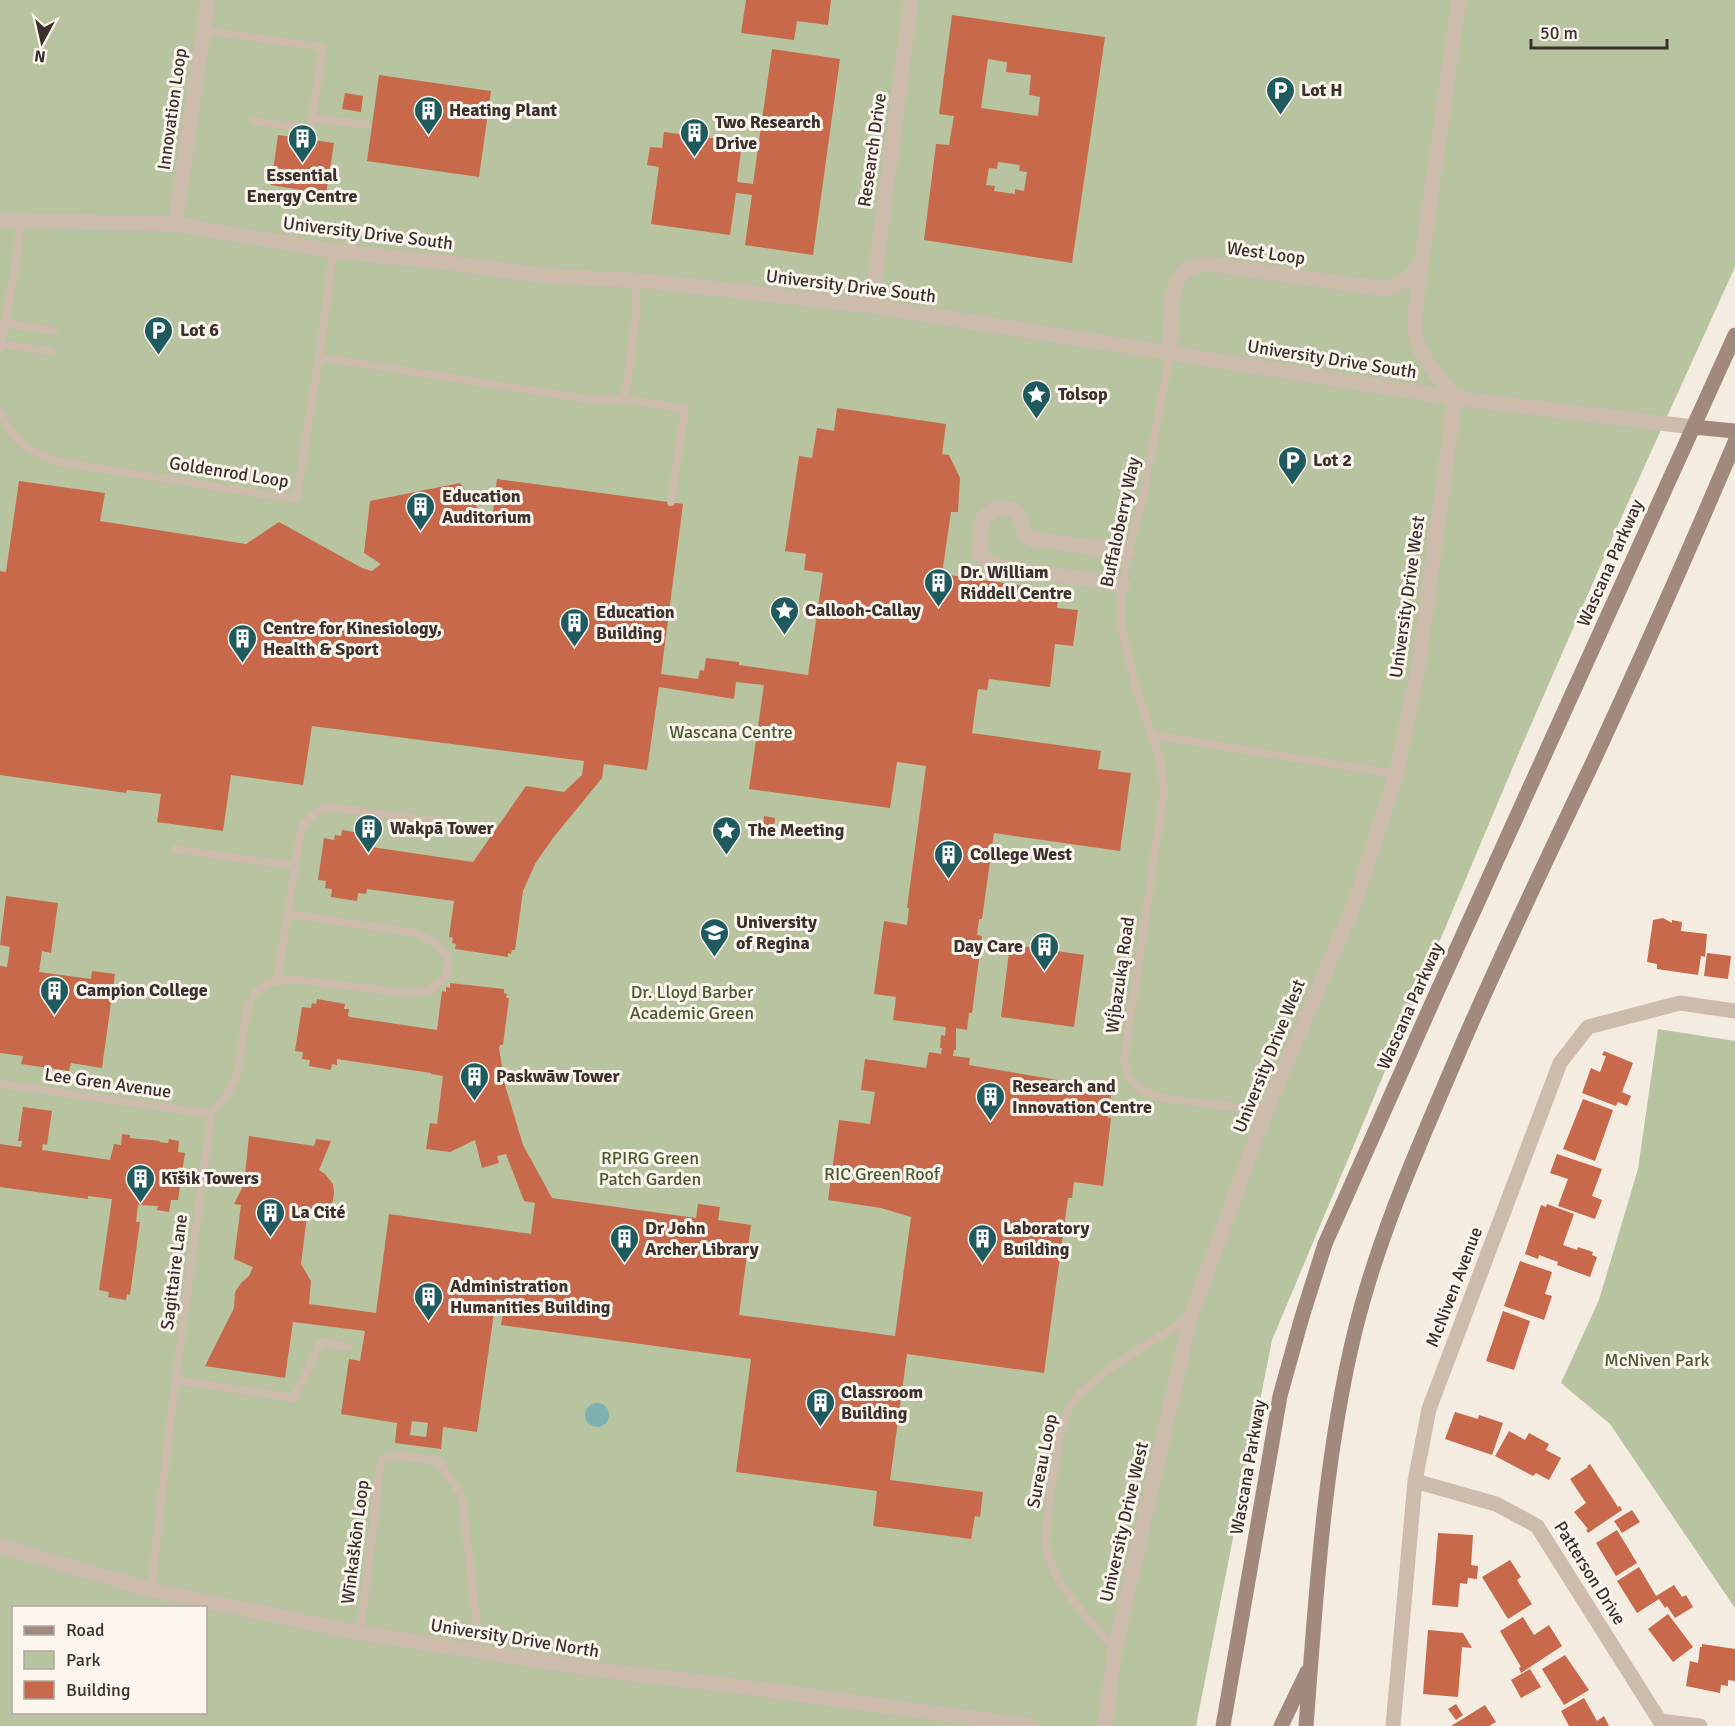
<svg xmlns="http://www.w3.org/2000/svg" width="1735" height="1726" viewBox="0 0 1735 1726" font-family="Signika,sans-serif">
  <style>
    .green { fill: #b8c4a0; fill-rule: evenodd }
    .water { fill: #7fb0b2 }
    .building { fill: #c8694b; fill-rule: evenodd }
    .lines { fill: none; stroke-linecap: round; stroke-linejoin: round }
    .lane { stroke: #cdbbac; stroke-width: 8 }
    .street { stroke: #cdbbac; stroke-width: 15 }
    .secondary { stroke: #a18a7d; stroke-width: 15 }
    .labels { text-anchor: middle; stroke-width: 6; stroke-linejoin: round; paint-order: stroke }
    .poi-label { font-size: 18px; font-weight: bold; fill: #3b302b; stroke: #fbf5ee; text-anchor: start }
    .street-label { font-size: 18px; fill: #3b302b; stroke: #fbf5ee }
    .park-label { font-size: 18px; fill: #4a5a2e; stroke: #fbf5ee }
  </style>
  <rect width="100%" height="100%" fill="#f4ebe1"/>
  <path class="green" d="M0,0H1735V267L1626,507L1520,750L1272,1340L1196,1726H0ZM14,1608H206V1712H14Z
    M1658,1029L1735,1041V1608L1610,1424L1561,1383L1599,1300L1638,1169Z"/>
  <path class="water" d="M585 1415a12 12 0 1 1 24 0a12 12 0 1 1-24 0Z"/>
  <path class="building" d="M746,0H831L828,25L797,21L794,40L741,33Z
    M952,15L1105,37L1072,263L924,240L936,144L949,145L954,116L939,114ZM988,59L1007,62L1006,72L1031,75L1029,95L1040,97L1038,116L981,108ZM998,162L1020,165L1019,171L1027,172L1024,191L1015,189V194L994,191L995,186L986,185L989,168L997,169Z
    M772,49L840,59L813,255L745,245L752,195L736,193L730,235L651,224L659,167L647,165L650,147L662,148L664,132L742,142L737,182L753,184Z
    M379,75L491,91L479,177L367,161Z
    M345,93L363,96L361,112L342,109Z
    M278,135L334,143L326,194L271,185Z
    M837,408L946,424L942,454L949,455L960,478L958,512H951L942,574L1059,591L1057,608L1078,610L1073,646L1055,644L1050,687L989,679L987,690L978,689L972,733L1101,751L1098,769L1131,773L1120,851L994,833L982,919H979L977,935L982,936L972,1013H969L967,1030L956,1028V1050H954L953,1056L970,1058L969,1065L1058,1080L1111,1095L1108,1118H1111L1103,1186L1074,1182L1072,1198H1068L1044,1373L907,1354L890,1480L983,1492L980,1517L975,1516L971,1539L873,1526L877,1491L736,1472L751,1359L501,1325L505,1301L496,1299L477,1432L443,1427L441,1449L395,1443L397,1423L341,1414L349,1359L360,1361L365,1331L293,1322L285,1378L205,1366L234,1308L235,1292L241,1283L249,1276L253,1267L234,1259L241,1205L234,1204L244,1184L249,1136L314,1146L316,1139L331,1141L319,1170L325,1174L333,1184L334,1193L333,1201L324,1212L319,1215L307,1216L301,1264L311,1281L309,1304L376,1313L389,1214L531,1234L535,1203L524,1201L506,1154L497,1156L499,1163L482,1168L475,1140L450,1152L426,1149L430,1123L437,1124L443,1076L431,1074V1073L337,1059V1065L332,1064L331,1070L309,1066L310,1060L302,1059L303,1052L295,1051L302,1007L311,1008L312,1003L316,1004L317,999L345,1004L344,1009H349L348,1016L350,1017L437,1030L442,991L446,992V987L450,988V983L504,989V993L507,994L506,998H509L503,1045H500L499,1048L505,1085L523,1145L552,1198L696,1218L698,1204L720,1207L718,1220L751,1225L739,1315L895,1336L911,1217L881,1208L828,1200L839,1120L870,1124L875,1092L861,1090L865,1059L926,1068L929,1052L941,1054L942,1048H940L941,1035L945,1036L946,1027L893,1020L896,997L874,994L884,921L907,925L909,908H907L926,766L897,762L890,808L749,789L764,685L736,682L734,699L659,687L647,770L604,764L602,778L553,838L535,864L523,891L515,950H512L511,954L508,953V957L455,949L456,944L452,943L453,938L449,937L454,901L367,889L366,894L358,893L357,901L331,897L332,889L325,888L326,881L318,880L324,838L334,840L335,835L341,836L342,830L367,834L366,840L372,841L371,847L473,862L526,786L564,792L582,775L584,761L312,726L303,785L231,775L223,831L157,822L161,794L127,790L126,793L0,775V571L6,572L19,481L105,493L100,521L246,544L279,522L362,568L372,571L381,564L364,553L370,501L460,483L479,510L493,512L497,479L683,504L661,674L698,679L700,670L704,671L706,658L739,662V665L808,675L823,573L804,570L806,554L785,551L799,456L812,458L817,428L834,431ZM412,1421L428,1423L426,1437L410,1435Z
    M764,816L775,818L774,827L763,826Z
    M6,896L58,903L51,953L42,951L39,972L91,979L92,971L115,974L102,1068L71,1063L69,1071L21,1064L23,1056L0,1053V966L7,967L10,947L0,945Z
    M1663,918L1672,923V920L1682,922L1681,931L1707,934L1705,957L1701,956L1698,975L1657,969V964L1647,962L1653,920Z
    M1010,944L1084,955L1074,1027L1001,1017Z
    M1707,953L1731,956L1728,979L1704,976Z
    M1604,1051L1633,1063L1622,1092L1631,1096L1627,1106L1618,1102L1616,1106L1582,1093L1591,1068L1600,1072L1606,1056L1602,1055Z
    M1583,1099L1613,1110L1595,1161L1563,1149Z
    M23,1107L52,1111L47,1145L43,1144L42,1150L110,1160L114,1144L121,1145L122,1134L130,1135V1138L160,1141L159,1142L168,1143L169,1139L179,1141L178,1152L185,1153L178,1200H171L169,1212L157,1210L158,1206L138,1205L136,1222H140L130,1295L127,1294L126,1300L108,1297L109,1292L99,1290L112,1199L88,1196V1199L0,1187V1144L21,1147L22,1141H18Z
    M1557,1154L1602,1169L1592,1196L1602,1200L1595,1219L1558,1206L1568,1179L1550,1173Z
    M1547,1204L1574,1214L1563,1245L1577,1250L1578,1247L1593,1252L1592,1255L1597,1257L1590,1277L1557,1265L1558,1262L1539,1255L1538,1259L1525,1254L1541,1205L1546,1207Z
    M1520,1261L1552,1272L1545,1294L1552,1296L1544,1320L1504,1306Z
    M1503,1311L1530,1321L1514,1370L1486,1361Z
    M1455,1412L1478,1419L1479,1415L1503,1423L1492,1455L1445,1439Z
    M1509,1431L1525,1440L1529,1433L1549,1444L1546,1450L1561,1458L1549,1480L1536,1473L1533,1476L1495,1456Z
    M1590,1464L1618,1507L1620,1506L1622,1510L1588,1533L1586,1530L1588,1529L1574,1512L1586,1503L1570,1479L1588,1467L1587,1466Z
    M1632,1510L1640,1522L1622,1533L1614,1521Z
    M1617,1530L1637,1563L1616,1576L1596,1543Z
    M1438,1533L1473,1535L1471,1565L1478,1566L1477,1579L1468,1578L1467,1584L1460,1583L1458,1607L1432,1605Z
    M1510,1560L1521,1577L1517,1580L1532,1604L1508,1619L1482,1577Z
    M1639,1567L1656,1596L1674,1585L1682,1597L1686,1595L1693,1607L1675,1618L1667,1606L1665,1608L1659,1599L1637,1613L1617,1581Z
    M1668,1614L1693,1647L1673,1662L1648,1629Z
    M1523,1617L1534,1635L1549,1625L1562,1646L1521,1673L1519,1668L1521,1667L1500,1631Z
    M1428,1630L1463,1633L1472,1648L1462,1647L1458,1697L1423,1694Z
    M1702,1644L1735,1649V1681L1728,1680V1686L1721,1685L1720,1693L1686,1686L1690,1661L1698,1663L1700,1647H1702Z
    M1565,1655L1589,1690L1564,1705L1542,1669Z
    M1530,1669L1541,1687L1521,1698L1511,1680Z
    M1584,1698L1597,1721L1604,1716L1609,1726H1569L1561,1711Z
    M1456,1704L1463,1715L1456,1720L1448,1709Z
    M1485,1705L1496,1722L1489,1726H1451Z"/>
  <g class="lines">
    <path class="lane" d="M203,30L322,47L311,129L253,121
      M312,118L367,125
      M4,323L54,331
      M1,344L51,351
      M0,350L18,252L20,219
      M1170,354L1141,507L1128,552L1121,597V626L1135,684L1161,763L1164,791L1124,1060L1129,1079L1141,1090L1161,1098L1266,1111
      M319,357L587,399H625L685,409L671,502
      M625,399L637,307L634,281
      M0,412C14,443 28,449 58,462L296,499L319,357L333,251
      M1152,735L1396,774
      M175,849L295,866
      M277,981L301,829C309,817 315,812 329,807L442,822
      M0,1084L211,1114
      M176,1380L294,1398L321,1342L348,1347
      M151,1590L171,1415L211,1114L228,1094L237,1075L246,1013L254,994L268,983L289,979L407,993L428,991L445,978L448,967L447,956L435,943L416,933L288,914
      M360,1633L381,1460L394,1455L439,1461L462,1497L480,1652
      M1115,1649C1087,1617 1048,1581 1045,1537L1053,1475L1061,1430L1067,1412L1079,1394L1113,1366L1189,1318"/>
    <path class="street" d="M0,220L175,224L333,251L442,262L546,276L648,281L871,306L1455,398L1693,427
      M175,224L208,0
      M1421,264C1419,285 1414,308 1415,330C1416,355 1441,379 1455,398
      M871,306L911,0
      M1170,354C1171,330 1166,283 1188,269C1193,266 1201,265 1207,264L1385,289L1405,281L1421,264L1459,0
      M1123,585L991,565L979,553L982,520L995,508C1025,507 1016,516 1026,536L1032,539L1128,552
      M1415,1481L1496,1504L1537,1526L1663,1726
      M0,1546L151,1590L360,1633L607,1671L730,1685L1031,1726
      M1660,1721L1700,1726
      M1105,1726L1115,1649L1190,1318L1266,1111L1355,902L1396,774L1418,669L1455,398
      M1393,1726L1415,1481L1429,1409L1560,1063L1588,1027L1680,1003L1735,1011"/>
    <path class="secondary" d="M1693,427L1735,431
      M1223,1726L1280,1396L1302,1317L1325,1244L1432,1003L1735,335
      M1281,1726L1307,1672
      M1306,1726C1316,1596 1324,1458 1355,1331C1378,1237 1417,1150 1455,1061C1498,960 1546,861 1593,762C1642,656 1690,549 1735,442"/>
  </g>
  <defs>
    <symbol id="parking-pin" viewBox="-11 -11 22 30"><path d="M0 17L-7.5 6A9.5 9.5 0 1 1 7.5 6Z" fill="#1f5a5e" stroke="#fbf5ee"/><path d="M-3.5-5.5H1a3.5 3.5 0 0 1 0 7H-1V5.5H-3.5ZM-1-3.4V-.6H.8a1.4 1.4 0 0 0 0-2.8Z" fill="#fff"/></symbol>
    <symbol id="building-pin" viewBox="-11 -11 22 30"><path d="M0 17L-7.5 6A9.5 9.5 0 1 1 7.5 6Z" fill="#1f5a5e" stroke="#fbf5ee"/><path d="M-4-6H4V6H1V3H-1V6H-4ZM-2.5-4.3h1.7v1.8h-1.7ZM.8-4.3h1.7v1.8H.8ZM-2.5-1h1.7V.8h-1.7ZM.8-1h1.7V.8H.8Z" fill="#fff"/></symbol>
    <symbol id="sight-pin" viewBox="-11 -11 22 30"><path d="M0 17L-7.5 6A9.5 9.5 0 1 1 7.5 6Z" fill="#1f5a5e" stroke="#fbf5ee"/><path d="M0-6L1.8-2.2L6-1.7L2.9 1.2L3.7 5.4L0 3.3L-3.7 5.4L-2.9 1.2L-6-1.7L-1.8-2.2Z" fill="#fff"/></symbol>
    <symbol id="university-pin" viewBox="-11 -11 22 30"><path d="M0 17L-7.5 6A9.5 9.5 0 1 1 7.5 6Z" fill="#1f5a5e" stroke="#fbf5ee"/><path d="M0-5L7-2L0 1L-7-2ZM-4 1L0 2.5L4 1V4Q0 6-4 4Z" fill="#fff"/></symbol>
  </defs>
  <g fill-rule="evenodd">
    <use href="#parking-pin" x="1264" y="74" width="33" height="45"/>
    <use href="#building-pin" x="412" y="94" width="33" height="45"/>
    <use href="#building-pin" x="678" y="116" width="33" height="45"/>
    <use href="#building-pin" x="286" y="122" width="33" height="45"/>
    <use href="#parking-pin" x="142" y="314" width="33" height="45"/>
    <use href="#sight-pin" x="1020" y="378" width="33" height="45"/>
    <use href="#parking-pin" x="1276" y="444" width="33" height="45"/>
    <use href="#building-pin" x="404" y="490" width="33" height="45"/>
    <use href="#building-pin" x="922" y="566" width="33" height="45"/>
    <use href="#sight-pin" x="768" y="594" width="33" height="45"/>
    <use href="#building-pin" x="558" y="606" width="33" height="45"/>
    <use href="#building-pin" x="226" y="622" width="33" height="45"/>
    <use href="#building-pin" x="352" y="812" width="33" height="45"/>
    <use href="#sight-pin" x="710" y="814" width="33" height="45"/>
    <use href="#building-pin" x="932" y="838" width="33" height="45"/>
    <use href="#university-pin" x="698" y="916" width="33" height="45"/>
    <use href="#building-pin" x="1028" y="930" width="33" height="45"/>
    <use href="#building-pin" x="38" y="974" width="33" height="45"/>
    <use href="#building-pin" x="458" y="1060" width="33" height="45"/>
    <use href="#building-pin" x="974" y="1080" width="33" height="45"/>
    <use href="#building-pin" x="124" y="1162" width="33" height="45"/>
    <use href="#building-pin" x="254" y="1196" width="33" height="45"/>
    <use href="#building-pin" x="608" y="1222" width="33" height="45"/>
    <use href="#building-pin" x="966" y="1222" width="33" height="45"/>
    <use href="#building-pin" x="412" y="1280" width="33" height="45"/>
    <use href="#building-pin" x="804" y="1386" width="33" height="45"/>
  </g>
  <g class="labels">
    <g class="poi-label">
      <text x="1301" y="96">Lot H</text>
      <text x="449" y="116">Heating Plant</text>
      <text x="715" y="128">Two Research<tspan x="715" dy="21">Drive</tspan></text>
      <text x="302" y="181" text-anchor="middle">Essential<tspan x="302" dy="21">Energy Centre</tspan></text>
      <text x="180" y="336">Lot 6</text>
      <text x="1058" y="400">Tolsop</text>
      <text x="1313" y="466">Lot 2</text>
      <text x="442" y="502">Education<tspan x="442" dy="21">Auditorium</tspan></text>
      <text x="960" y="578">Dr. William<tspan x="960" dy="21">Riddell Centre</tspan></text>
      <text x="805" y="616">Callooh-Callay</text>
      <text x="596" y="618">Education<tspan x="596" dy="21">Building</tspan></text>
      <text x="263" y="634">Centre for Kinesiology,<tspan x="263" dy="21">Health &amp; Sport</tspan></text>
      <text x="390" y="834">Wakpā Tower</text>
      <text x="748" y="836">The Meeting</text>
      <text x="970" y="860">College West</text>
      <text x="736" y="928">University<tspan x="736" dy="21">of Regina</tspan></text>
      <text x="1023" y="952" text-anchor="end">Day Care</text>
      <text x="76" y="996">Campion College</text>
      <text x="496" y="1082">Paskwāw Tower</text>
      <text x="1012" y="1092">Research and<tspan x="1012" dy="21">Innovation Centre</tspan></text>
      <text x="161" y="1184">Kīšik Towers</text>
      <text x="291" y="1218">La Cité</text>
      <text x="645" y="1234">Dr John<tspan x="645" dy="21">Archer Library</tspan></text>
      <text x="1003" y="1234">Laboratory<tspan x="1003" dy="21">Building</tspan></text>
      <text x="450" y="1292">Administration<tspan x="450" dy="21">Humanities Building</tspan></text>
      <text x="841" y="1398">Classroom<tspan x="841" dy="21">Building</tspan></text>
    </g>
    <g class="street-label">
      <text transform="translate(172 109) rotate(-82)" y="6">Innovation Loop</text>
      <text transform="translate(872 150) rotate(-82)" y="6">Research Drive</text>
      <text transform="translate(368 233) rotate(7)" y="6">University Drive South</text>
      <text transform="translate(1266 253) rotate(8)" y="6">West Loop</text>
      <text transform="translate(851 286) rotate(7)" y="6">University Drive South</text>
      <text transform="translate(1332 359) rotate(9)" y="6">University Drive South</text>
      <text transform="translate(229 472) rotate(9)" y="6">Goldenrod Loop</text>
      <text transform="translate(1120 522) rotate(-78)" y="6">Buffaloberry Way</text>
      <text transform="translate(1610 563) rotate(-66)" y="6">Wascana Parkway</text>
      <text transform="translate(1407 597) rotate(-82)" y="6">University Drive West</text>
      <text transform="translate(1120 975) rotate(-82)" y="6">Wį́bazuką Road</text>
      <text transform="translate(1410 1006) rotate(-66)" y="6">Wascana Parkway</text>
      <text transform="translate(1269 1056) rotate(-68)" y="6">University Drive West</text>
      <text transform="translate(108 1083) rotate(8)" y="6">Lee Gren Avenue</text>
      <text transform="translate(174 1272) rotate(-83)" y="6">Sagittaire Lane</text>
      <text transform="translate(1454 1287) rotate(-69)" y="6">McNiven Avenue</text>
      <text transform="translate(1042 1461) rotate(-79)" y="6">Sureau Loop</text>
      <text transform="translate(1248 1467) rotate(-80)" y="6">Wascana Parkway</text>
      <text transform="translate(1124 1522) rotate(-77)" y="6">University Drive West</text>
      <text transform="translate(355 1542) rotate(-83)" y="6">Wīnkaškōn Loop</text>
      <text transform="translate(1590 1573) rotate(58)" y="6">Patterson Drive</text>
      <text transform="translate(515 1638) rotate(9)" y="6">University Drive North</text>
    </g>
    <g class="park-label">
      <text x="731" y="738">Wascana Centre</text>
      <text x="692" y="998">Dr. Lloyd Barber<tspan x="692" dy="21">Academic Green</tspan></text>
      <text x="650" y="1164">RPIRG Green<tspan x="650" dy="21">Patch Garden</tspan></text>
      <text x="882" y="1180">RIC Green Roof</text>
      <text x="1657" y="1366">McNiven Park</text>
    </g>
  </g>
  <rect x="12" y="1606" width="195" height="108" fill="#fbf5ee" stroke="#aea6a0" stroke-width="1.5"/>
  <rect x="24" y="1626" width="30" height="9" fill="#a18a7d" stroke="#aea6a0" stroke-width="1.5"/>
  <text x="66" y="1636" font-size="18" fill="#3b302b">Road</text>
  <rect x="24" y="1651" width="30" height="18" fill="#b8c4a0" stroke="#aea6a0" stroke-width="1.5"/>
  <text x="66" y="1666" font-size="18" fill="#3b302b">Park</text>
  <rect x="24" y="1681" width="30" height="18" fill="#c8694b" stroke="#aea6a0" stroke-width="1.5"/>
  <text x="66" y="1696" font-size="18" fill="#3b302b">Building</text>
  <g transform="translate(42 42) rotate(188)" stroke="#fbf5ee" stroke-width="4.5" paint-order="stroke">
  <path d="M0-4.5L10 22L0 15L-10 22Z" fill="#3b302b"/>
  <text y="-9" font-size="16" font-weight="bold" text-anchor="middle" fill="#3b302b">N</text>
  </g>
  <path d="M1531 39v9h136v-9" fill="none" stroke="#3b302b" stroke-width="3"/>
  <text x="1540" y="39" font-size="18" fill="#3b302b" stroke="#fbf5ee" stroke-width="4.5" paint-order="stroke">50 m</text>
</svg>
